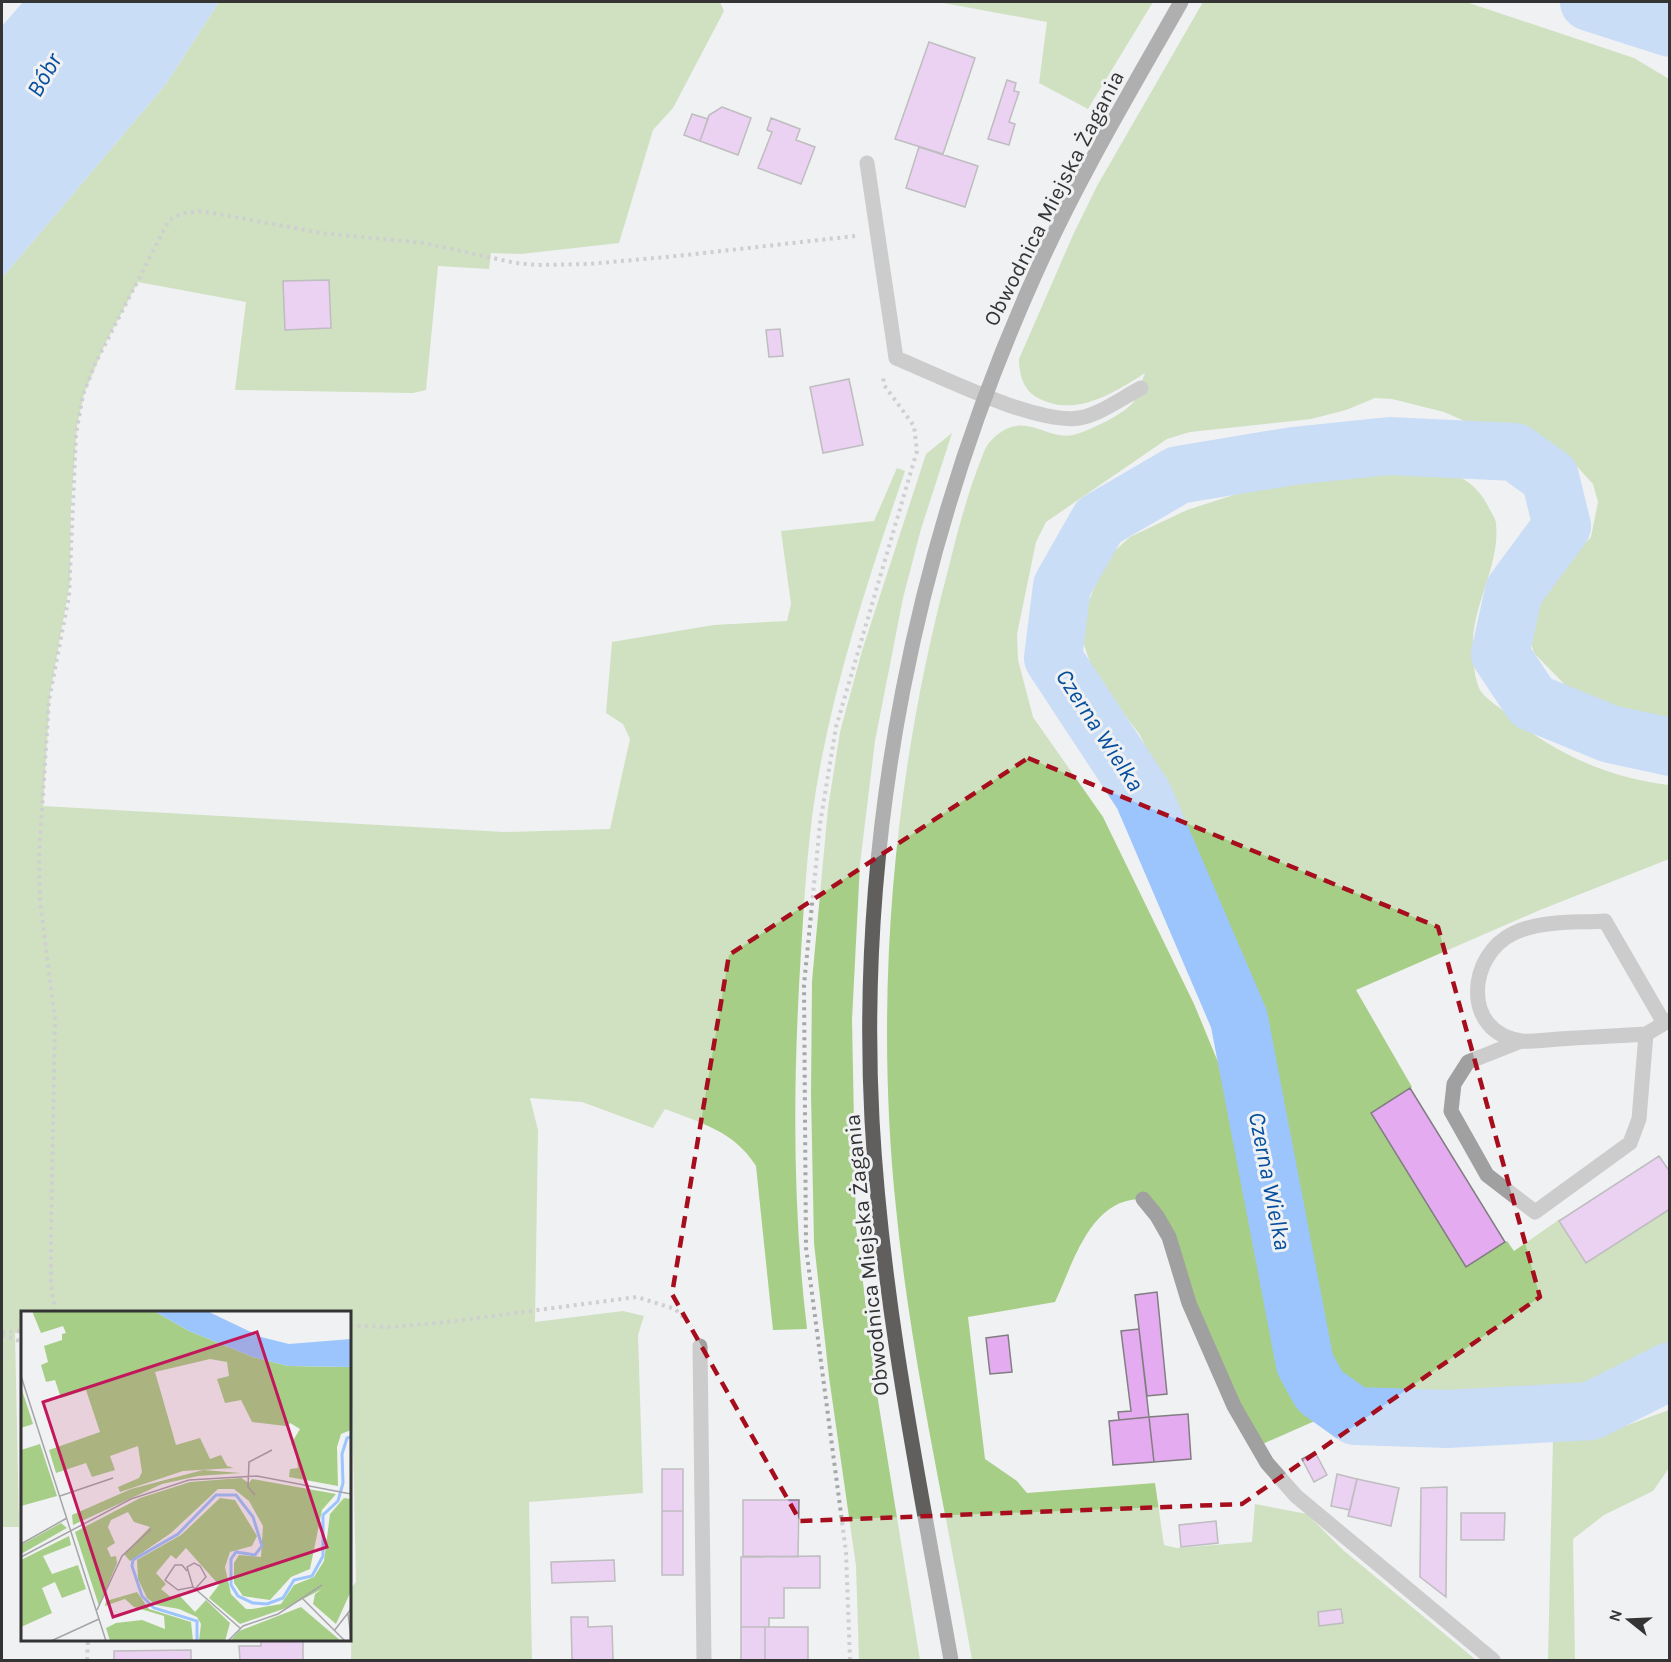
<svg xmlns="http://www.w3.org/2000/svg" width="1671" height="1662" viewBox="0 0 1671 1662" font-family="Karla,sans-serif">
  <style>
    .green { fill: #a7ce86 }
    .water { fill: #9bc5fc }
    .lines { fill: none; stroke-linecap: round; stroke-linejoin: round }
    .river { stroke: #9bc5fc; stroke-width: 58 }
    .building { fill: #e5abf1; stroke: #807e80; stroke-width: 1.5 }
    .path { stroke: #a6a7a9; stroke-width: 4; stroke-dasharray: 3 4.5; stroke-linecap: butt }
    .service { stroke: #a1a0a0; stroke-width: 15 }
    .minor { stroke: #a1a0a0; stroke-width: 15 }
    .primary { stroke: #605f5e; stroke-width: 15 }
    .marked { fill: none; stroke: #a60e1e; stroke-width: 4.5; stroke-dasharray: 12 8; stroke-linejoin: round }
    .labels { text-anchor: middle; stroke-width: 6; stroke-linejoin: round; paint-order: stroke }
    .street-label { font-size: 22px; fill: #343435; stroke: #f0f1f3 }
    .water-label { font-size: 24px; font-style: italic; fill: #054e9d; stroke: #f0f1f3 }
    .inset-river { fill: none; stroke: #9bc5fc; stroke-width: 3 }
    .inset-road { fill: none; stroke: #a5a5a7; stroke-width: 1.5 }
    .view { fill: #c2185b; fill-opacity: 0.15; stroke: #c2185b; stroke-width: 3 }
    .inset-edge { fill: none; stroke: #343435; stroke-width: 3 }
  </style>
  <rect width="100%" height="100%" fill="#f0f1f3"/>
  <path class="green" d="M219,2H720L724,11L673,108L653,130L619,243L521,254L491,253L489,269L438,266L426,390L413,393L235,390L246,302L138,282L105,344L84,394L77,426L71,507L70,582L50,694L43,806L504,832L610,829L630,739L623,724L606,713L612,642L714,625L787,621L791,604L781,531L874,521L897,468L905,471C872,568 839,666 820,767C808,829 805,890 801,952C793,1078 792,1204 807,1329L773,1330L756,1166C734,1131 701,1123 665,1109L653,1128L582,1102L530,1098L538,1130L535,1322L623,1311L644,1316L638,1335L643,1493L529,1502L532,1660H351L352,1587L356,1582L350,1312H22V1333H15L19,1527H2V278L166,84Z
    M938,2H1153L1088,109L1039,83L1047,22Z
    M1203,2H1466L1634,58L1669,79V726L1640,720L1572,692L1534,653L1529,637L1532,612L1559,571L1591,537L1598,502L1593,484L1570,459L1514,433L1476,426L1444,412L1392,399L1375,398L1346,410L1311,419L1190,432L1167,439L1046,522L1036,542L1017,634L1018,660L1033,717L1103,817L1194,1004L1218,1062L1237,1126L1280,1359L1306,1405L1317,1420L1258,1446L1177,1258L1139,1199C1089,1201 1073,1264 1055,1302L968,1317L985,1459L1017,1481L1027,1493L1155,1483L1164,1545L1177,1548L1252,1542L1255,1504L1307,1514L1343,1550L1476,1660H972C946,1509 911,1360 896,1208C874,997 893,778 947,574C957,534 967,494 982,457C986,444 993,437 1004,430C1029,416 1049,440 1073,435C1089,431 1127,413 1135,400C1139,392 1142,381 1145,373C1114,393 1075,418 1038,398C1024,391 1019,375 1019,359L1073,235L1097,186Z
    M952,433L921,529L903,598L875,741L860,864L852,1020L856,1227L877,1394L920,1660H859L856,1566L829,1377L814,1243L811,1094L812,981L828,808L840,732L862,651L926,454Z
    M1433,466C1458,474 1477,483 1489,508C1491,512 1496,519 1496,524C1500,563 1475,601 1473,639C1473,654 1473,680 1482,693C1488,700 1499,707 1506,713C1553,753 1608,778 1669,785V859L1540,910L1356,990L1412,1087L1371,1113L1466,1267L1507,1241L1514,1251L1560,1219L1586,1262L1669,1208V1348L1617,1380L1531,1401L1466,1402L1446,1394L1378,1395L1347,1385L1326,1363L1316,1333L1311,1278L1275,1084L1251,999L1216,900L1140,735L1094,674L1082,639V619L1094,588L1109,556L1130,537L1187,510L1268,484L1383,467Z
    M1669,1410V1468L1653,1491L1604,1515L1573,1539L1575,1660H1548L1553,1440L1614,1430Z"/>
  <path class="water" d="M23,2H219L166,84L2,278V26Z"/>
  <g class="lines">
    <path class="river" d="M1589,2L1670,28
      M1670,747L1610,734L1532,702L1500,654L1514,591L1562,526L1550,477L1515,452L1389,446L1293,456L1178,475L1099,521L1062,586L1053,658L1143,795L1239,1019L1305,1364L1320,1391L1355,1416L1447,1419L1591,1411L1670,1371"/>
  </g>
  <path class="building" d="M929,42L975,58L943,154L895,139Z
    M1007,80L1016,83L1014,91L1019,92L1009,122L1015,124L1009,145L988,139Z
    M722,107L751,118L738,155L700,141L709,115Z
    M692,114L708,119L700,141L684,135Z
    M771,118L800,129L796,140L815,147L801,184L758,168L772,132L767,130Z
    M919,147L978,166L965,207L906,188Z
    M329,280L331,328L285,330L283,281Z
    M780,329L783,356L769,357L766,330Z
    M849,379L863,445L823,453L810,387Z
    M1410,1088L1505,1242L1466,1267L1371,1113Z
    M1659,1156L1670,1172V1209L1586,1263L1559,1221Z
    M1157,1292L1167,1394L1147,1396L1135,1295Z
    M1139,1329L1149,1417L1119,1420L1118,1412L1131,1411L1121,1331Z
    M1008,1335L1012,1372L990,1374L986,1338Z
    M1188,1414L1191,1459L1154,1462L1149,1417Z
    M1149,1417L1154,1462L1113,1465L1109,1421Z
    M1315,1452L1327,1475L1314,1482L1302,1459Z
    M662,1469H683V1511H662Z
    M1337,1474L1357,1479L1350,1510L1331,1506Z
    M1357,1479L1399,1488L1391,1526L1348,1516Z
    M1447,1487L1446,1597L1420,1577L1421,1488Z
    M743,1500H799L798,1557L743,1556Z
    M662,1511H683V1575H662Z
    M1461,1513H1505L1504,1540H1461Z
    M1216,1521L1218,1543L1181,1547L1179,1525Z
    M820,1556V1588H784V1618H769V1627H741V1557Z
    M614,1560L615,1581L552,1583L551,1562Z
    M1341,1609L1343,1623L1319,1626L1318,1612Z
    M571,1617H588V1627L612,1626L613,1660H572Z
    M741,1627H765V1660H741Z
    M765,1627H808V1660H765Z
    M261,1640H303V1660H240L239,1646H261Z
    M191,1650V1660H114V1651Z"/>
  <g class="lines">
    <path class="path" d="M55,1312L51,1283V1232L55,1020L40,901L39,857L49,700L69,596L76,434L83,395L95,364L169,220L183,213L202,211L322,233L423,243L516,263L538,265L589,264L677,256L855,236
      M350,1326L391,1327L447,1322L637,1297L675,1309L692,1326
      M2,1332L22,1331
      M2,1335L22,1342
      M87,1660L88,1640
      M850,1660L846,1552L806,1248L804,985L820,824L836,727L917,451L914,426L884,385L883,377"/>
    <path class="service" d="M867,163L896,358C938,375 1036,425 1079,418C1099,415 1122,398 1141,388
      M1646,1034C1617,1036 1588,1037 1559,1039C1547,1040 1534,1042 1522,1041C1461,1033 1467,955 1514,933C1541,920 1576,923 1605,921L1664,1023
      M1521,1041L1468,1062L1454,1084L1451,1111L1487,1175L1535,1212L1630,1143L1639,1119L1646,1034L1670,1020
      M700,1346L704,1660"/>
    <path class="minor" d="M1143,1199L1157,1216L1169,1237L1189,1303L1206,1342L1234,1406L1267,1463L1296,1496L1493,1660"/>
    <path class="primary" d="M951,1660C919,1481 882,1302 872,1120C857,832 916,540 1034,277C1076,182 1130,92 1181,2"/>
  </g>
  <path d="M0 0H1671V1662H0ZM1028,758L1438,927L1540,1297L1242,1504L800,1521L672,1294L729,955Z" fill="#f0f1f3" fill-opacity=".55" fill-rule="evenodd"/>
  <path class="marked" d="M1028,758L1438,927L1540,1297L1242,1504L800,1521L672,1294L729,955Z"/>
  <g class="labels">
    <g class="street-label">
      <text transform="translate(1053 198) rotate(-63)" y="8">Obwodnica Miejska Żagania</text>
      <text transform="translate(866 1255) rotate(-96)" y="8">Obwodnica Miejska Żagania</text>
    </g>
    <g class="water-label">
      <text transform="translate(44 75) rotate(-60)" y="8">Bóbr</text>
      <text transform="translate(1100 730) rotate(57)" y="8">Czerna Wielka</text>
      <text transform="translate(1270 1181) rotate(79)" y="8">Czerna Wielka</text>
    </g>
  </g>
  <g transform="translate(21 1311)">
    <rect width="330" height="330" fill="#f0f1f3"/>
    <path d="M11,0H133L168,20L232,46L267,55L330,56V119L320,123L316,136L317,175L268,166L269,158L277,157L274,135L270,133L279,118L269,112L265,115L231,111L220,89L204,92L196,68L208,65L206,51L189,48L134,61L155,134L179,127L189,148L200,144L206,155L213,157L162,160L99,181L97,176L118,167L121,161L117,135L89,145L94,159L71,166L65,152L35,162L28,139L79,121L65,79L40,87L34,69L25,71L20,54L27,51L23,35L41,29V23L45,22L42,15L20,22ZM0,76L12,113L0,117ZM19,133L36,185L0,195V139ZM182,159L220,162L177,165L141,173L52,214L51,204L110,178ZM220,167L228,172L231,168L315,183L301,199L289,258L270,266L249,289L222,285L213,272V252L218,244L240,246L242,215L228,190L213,178H197L150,222L109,250L103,243L129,216L113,211L107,201L90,209L87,216L94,232L86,237L90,246L95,245L96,252L78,295L54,221L119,187L169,171ZM199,187L214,189L236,225L231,235L209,241L204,256L210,283L225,298H231L260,293L273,274L293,266L303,250L309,203L323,187L330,188V280L315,313L292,293L294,283L301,278L265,297L219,313L188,287L198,274L165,237L155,248L150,244L135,262L145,273L140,278L152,288L157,283L174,301L185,289L209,312L204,330H178L180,313L176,306L158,298L135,294L126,287L117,268L116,249L160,224ZM40,212L46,217L0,243V234ZM48,225L50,234L22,245L31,263L57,254L65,278L41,287L34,271L21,277L31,302L0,316V249ZM116,281L128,298L170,311L172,330H89L85,317L95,312L121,309L144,318L143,305L113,296L104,288L84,295L85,290ZM280,296L320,330H209L218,320Z" fill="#a7ce86"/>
    <path d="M133,0H186L240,26L268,33L330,28V56L267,55L232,46L168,20Z" fill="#9bc5fc"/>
    <path class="inset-river" d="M176,330V310L133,297L121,285L111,255L112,249L157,223L195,184H215L232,206L241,235L234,244L215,241L210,248V274L217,285L232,292L246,293L262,287L273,269L291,265L302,245V204L317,190L322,172L321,143L326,127L330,126"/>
    <path class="inset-road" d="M0,65L85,330M234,184L227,176L228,151L251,139M39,185L92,167M0,233L46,207M0,246L110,188L168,169L236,165L330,183M166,260L161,254H154L144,269L157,279L172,276L219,317M172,276L166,256L173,252L179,255L185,266L174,278M282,288L324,330M330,298L327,302L330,327M76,299L101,245L130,218M313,320L327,302M30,330L78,308M207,330L222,315L257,303L301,274"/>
    <path class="view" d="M236,21L306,236L92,306L22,91Z"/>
    <rect width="330" height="330" class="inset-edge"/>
  </g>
  <rect width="1671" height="1662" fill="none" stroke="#343435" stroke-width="6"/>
  <g transform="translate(1629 1620) rotate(288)" stroke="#f0f1f3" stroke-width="4.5" paint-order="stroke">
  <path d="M0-4.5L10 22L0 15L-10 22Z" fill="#343435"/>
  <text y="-9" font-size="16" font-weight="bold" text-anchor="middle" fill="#343435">N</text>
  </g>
</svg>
